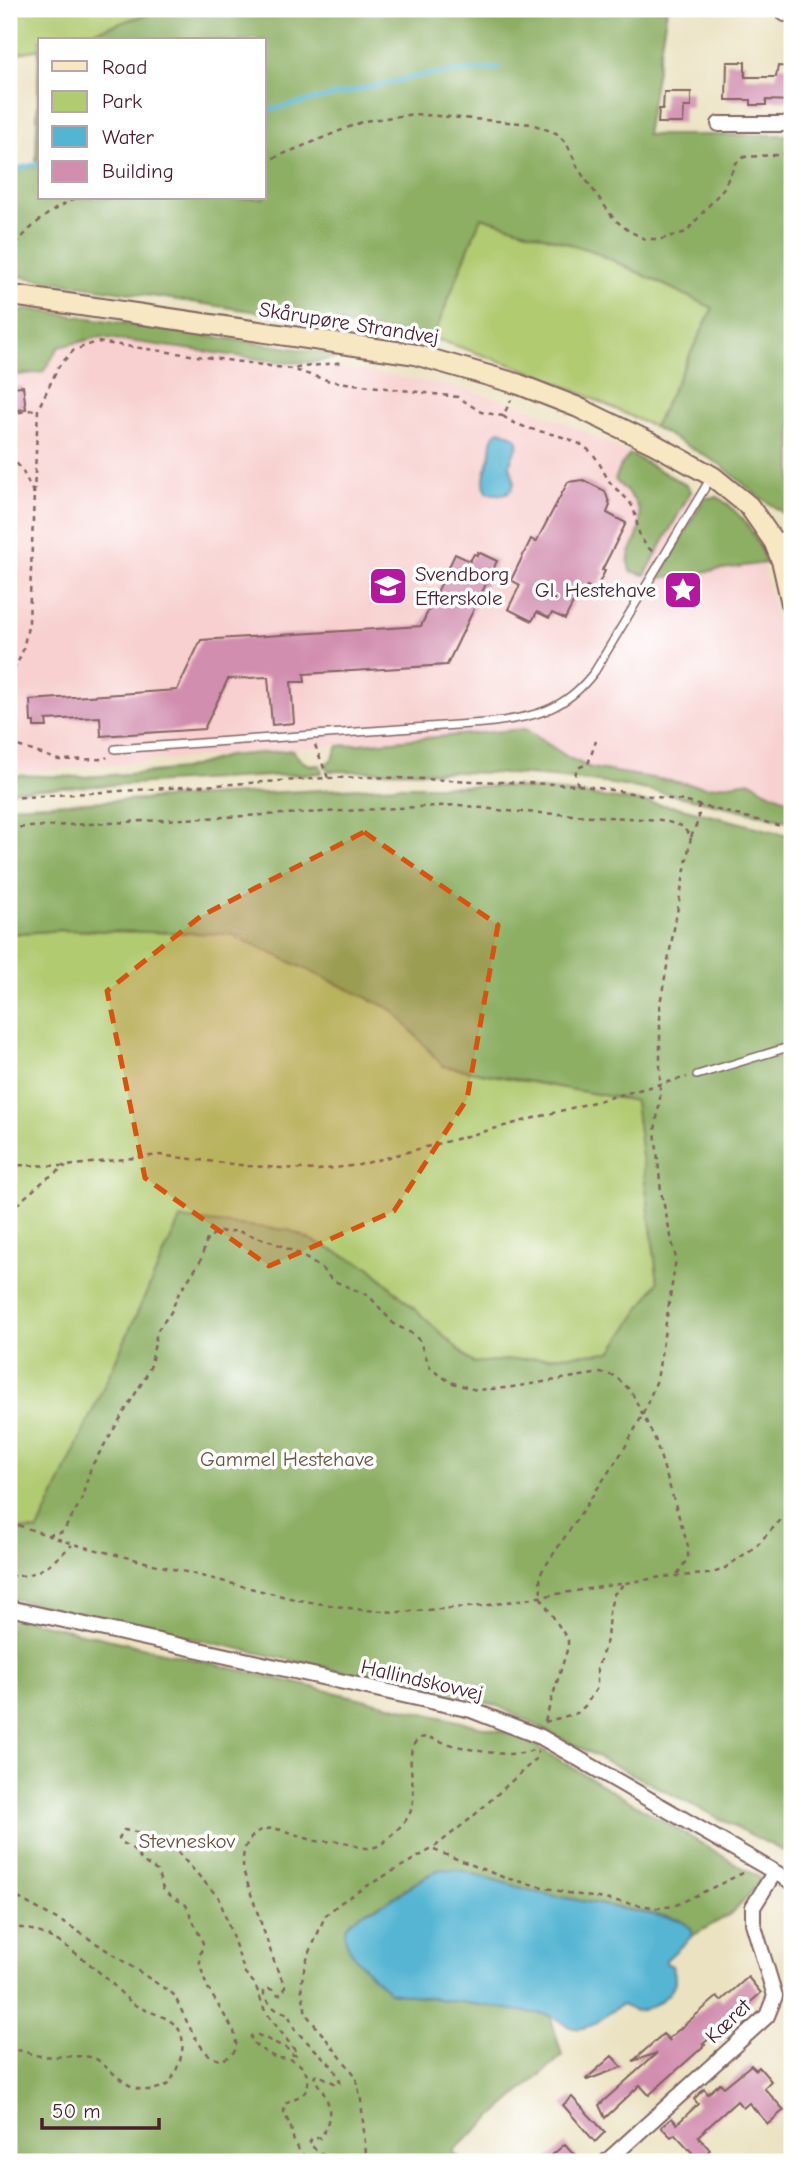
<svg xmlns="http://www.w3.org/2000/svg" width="801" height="2171" viewBox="0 0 801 2171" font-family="'Comic Neue',sans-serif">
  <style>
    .built { fill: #f7d0cf }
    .green { fill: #b1cb71; stroke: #7e754e; stroke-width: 2 }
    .forest { fill: #8caf63; stroke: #6b6747; stroke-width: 2 }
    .water { fill: #54b5d3; stroke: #4f6a7f; stroke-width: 2 }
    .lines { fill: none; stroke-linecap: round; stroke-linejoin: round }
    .stream { stroke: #54b5d3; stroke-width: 4.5 }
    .building { fill: #d28eaf }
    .lane-casing { stroke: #826360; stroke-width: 10 }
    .street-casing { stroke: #826360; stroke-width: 18 }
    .secondary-casing { stroke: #826360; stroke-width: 23 }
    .path { stroke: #826360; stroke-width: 2.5; stroke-dasharray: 5 5; stroke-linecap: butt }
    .lane { stroke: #fff; stroke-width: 7 }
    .street { stroke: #fff; stroke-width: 14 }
    .secondary { stroke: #f7e8c3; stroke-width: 19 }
    .marked { fill: #d8530f; fill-opacity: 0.2; stroke: #d8530f; stroke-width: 5; stroke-dasharray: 14 9; stroke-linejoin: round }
    .labels { text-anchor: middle; stroke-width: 7; stroke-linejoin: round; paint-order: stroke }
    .street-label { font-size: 21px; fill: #4a1f2b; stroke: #fff }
    .poi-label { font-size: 21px; fill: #4a1f2b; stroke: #fff; text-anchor: start }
    .park-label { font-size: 21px; fill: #695340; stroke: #fff }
  </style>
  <rect width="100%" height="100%" fill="#fff"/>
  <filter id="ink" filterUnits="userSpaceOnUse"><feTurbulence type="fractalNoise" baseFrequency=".0143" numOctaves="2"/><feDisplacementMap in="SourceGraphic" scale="14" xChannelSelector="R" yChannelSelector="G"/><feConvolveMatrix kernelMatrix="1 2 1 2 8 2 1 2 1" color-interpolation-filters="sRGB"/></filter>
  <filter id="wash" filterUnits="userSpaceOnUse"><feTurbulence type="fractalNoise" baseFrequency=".00686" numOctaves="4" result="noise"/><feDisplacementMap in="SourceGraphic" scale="28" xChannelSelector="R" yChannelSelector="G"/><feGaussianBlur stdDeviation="1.57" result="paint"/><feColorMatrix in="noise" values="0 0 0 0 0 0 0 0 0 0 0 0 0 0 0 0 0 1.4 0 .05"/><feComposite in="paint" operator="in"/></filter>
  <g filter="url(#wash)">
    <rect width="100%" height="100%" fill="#ebe2c1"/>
    <path class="built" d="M9,324L288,363L372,372L452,386L518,404L577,428L630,454L688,486L742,523L761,558L775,615L782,632L792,648V800L780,798L768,793L751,781L708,787L591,768L569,758L525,729L9,773Z"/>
    <path class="green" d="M9,9H164L67,40H40V49L9,55Z
      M481,217L593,251L713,308L654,427L541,375L433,338Z
      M63,930L231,934L393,1010L443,1066L635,1101L658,1283L611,1352L473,1363L369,1267L180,1220L38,1531L17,1529L9,1525V934Z"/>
    <path class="forest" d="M164,9H667L646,135H792V519L754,493L721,465L654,427L713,308L593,251L481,217L433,338L9,275V171L36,166L39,49H40V198H264V40H67Z
      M28,309L345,356L316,362L288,363L100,337L59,347L43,372L9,376V315Z
      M630,454L688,486L691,491L645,575L630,571C627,560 629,554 634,544C648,513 638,502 615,480L621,465Z
      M718,497C745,517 755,532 766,563L660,578L704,498Z
      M525,729L569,758L591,768L708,787L751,781C764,790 776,797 792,800V822C716,804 640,785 562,778C485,770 406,772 328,771L325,765L333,758L338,746Z
      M293,750C299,761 307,767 320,765L322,773L9,791V775L83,777L141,773L183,769L227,756Z
      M400,786H500L564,792L678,807L792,836V1835L783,1851L496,1705L9,1598V1525L17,1529L38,1531L180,1219L289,1230L369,1267L473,1363L611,1352L658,1282L635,1101L443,1066L393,1010L231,934L63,930L9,934V806Z
      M9,1616L517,1735L762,1879L734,1912L692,1936V1929L680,1920L668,1917L539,1893L460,1870L429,1874L383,1904L367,1910L390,1992L550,2015L562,2056L453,2151L462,2162H9Z"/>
    <path class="water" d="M500,430C533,442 512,447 510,464C510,470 514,475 514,481C514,496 497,496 487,492C480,479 487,469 490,457C493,446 489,437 500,430Z
      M440,1869L460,1870L539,1893L680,1920L692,1929V1936L666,1960V1963L672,1966C681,1985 669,1997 653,2005C648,2008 643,2011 637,2011C632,2011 626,2007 621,2005C605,2013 591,2034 570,2027C564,2025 557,2019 550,2015L390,1992C377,1981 333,1943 348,1924C357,1912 374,1910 385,1903C404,1892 421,1878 440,1869Z"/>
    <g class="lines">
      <path class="stream" d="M264,111L423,75L500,68
        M9,171L40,163"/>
    </g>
    <g id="blocks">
      <path class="building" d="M727,62H745V77H776L778,66L792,67V101L766,100V105H751V100H726Z
        M664,92H691V107H684L683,123H658L659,109H663Z
        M23,386L26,409L9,411V387Z
        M583,480L605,491L610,505L607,513L626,523L602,570L605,571L595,591L587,586L583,593L579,591L565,619L552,613L549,618L537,612L532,621L508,609L520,585L511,580L531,539L536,542L568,482Z
        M478,552L497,561L447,665L304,674L305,682H291L294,723L272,725L268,677L228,679L204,729L101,736L100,717L46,720L47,727H34V722H31L30,700L177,690L201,640L421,626L455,554L470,561L474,554L477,555Z
        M748,1977L761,1993L703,2044L705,2045L649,2095L640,2085L605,2118L599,2105L657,2053L633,2061L663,2034L670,2041L669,2038L717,1997L721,2001Z
        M612,2056L622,2067L587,2080L586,2079Z
        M751,2065L756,2070L759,2067L771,2081L764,2088L784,2110L768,2124L749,2103L743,2108L737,2101L698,2136L710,2150L699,2160L675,2134L671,2137L661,2127L672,2118L677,2124L698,2104L694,2099L704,2089L708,2094L720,2083L724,2087Z
        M572,2097L605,2132L595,2142L563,2105Z
        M565,2144L581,2162H544Z"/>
    </g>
  </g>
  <g filter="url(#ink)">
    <use href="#blocks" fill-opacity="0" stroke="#826360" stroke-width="2"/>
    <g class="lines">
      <defs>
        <path id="lane" d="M115,749L485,723C533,718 565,711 595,671L712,476
          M697,1075L792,1046"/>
        <path id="street" d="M785,14H792
          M719,124H792
          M774,542L792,537
          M9,1608L471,1710L541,1737L792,1882
          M606,2162L767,2016L775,1996L753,1923V1907L774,1873"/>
        <path id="secondary" d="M9,295L413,354L518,384L577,407L654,444L712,476L749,506L774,542L782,562L792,606"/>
      </defs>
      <use href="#lane" class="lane-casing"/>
      <use href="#street" class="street-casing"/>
      <use href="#secondary" class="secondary-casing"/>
      <path class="path" d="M264,162L364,121L414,114L532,124L556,133L567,144L579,170L614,219L629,231L645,239H662L686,232L723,189L736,163L744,157L792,154
        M9,252C31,226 45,213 76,198
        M295,368L344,362
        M9,414L37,409
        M503,416C507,419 512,422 517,424C542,435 571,433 592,453C601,463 604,475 612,485C618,491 626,497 631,504C641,523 632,534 653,552
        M9,456L21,468L34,494L29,622L22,654L9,678
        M34,494L38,409L59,366L74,350L97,342L291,369L330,381L458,397L481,412L503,416L511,400
        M9,743L59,760L105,759L107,757
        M315,745L328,778
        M578,785L575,776L577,768L588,764L596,741
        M9,798L328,778L371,777L578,785L683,801L792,829
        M9,828L459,805L506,811L661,820L682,826L691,837L660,1004V1100L655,1130L661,1192L676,1259L657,1380L642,1416L624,1449L540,1574L541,1598L568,1640V1647L544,1724
        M691,837L699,819L698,805
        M9,1165L66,1166L159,1155L248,1166L318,1170L359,1165L687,1077
        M9,1211L46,1179L66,1166
        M9,1522L73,1544L298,1600L362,1610L399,1612L483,1606L662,1577L708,1574L722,1570L755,1547L792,1508
        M48,1535L63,1532L81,1501L91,1467L146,1376L151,1365L157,1331L171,1312L178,1295L200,1262L207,1239L217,1232L237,1231L273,1242L301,1255L322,1269L332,1280L369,1296L394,1324L413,1334L419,1340L431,1369L450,1382L476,1390L506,1388L600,1373L615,1376L631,1391L655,1439L688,1546V1558L676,1576
        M9,1575C35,1580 53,1562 72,1545
        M545,1722L577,1713L585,1706L597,1688V1669L607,1640L609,1612L614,1594L623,1585
        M434,1850L505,1878L568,1893L658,1908L674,1906L743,1873
        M9,1893L73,1928L173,1994C185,2012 208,2088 237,2048L234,2031L207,1987L200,1965V1956L203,1943L186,1905L171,1896L163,1889L157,1871L142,1861L131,1847L123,1843L119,1838L124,1830L148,1834L172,1846L219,1898L245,1973L255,1984L265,2011L297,2053L296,2055H293L286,2048L256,2034L251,2036V2041C258,2047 267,2054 275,2057C281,2059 286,2058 292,2060C304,2064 313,2080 305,2092C300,2098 291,2098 285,2104L284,2112L291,2128L294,2142L301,2153L312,2162
        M9,1928C44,1924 82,1957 107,1979C116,1987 125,1998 135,2005C148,2013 168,2015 178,2028C189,2044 178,2069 169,2084C140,2098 129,2086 107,2068C104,2065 99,2060 94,2058C81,2054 55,2058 40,2056C28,2054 21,2048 9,2051
        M9,2152L14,2155L49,2154L68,2162
        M332,2162L309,2144L312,2138H321C335,2113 330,2099 314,2079L315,2076L319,2075L336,2084L340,2083V2081L333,2067L295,2030L288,2014L275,2009L264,1997V1990C271,1986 274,1992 279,1995L284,1992L285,1986L276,1967L244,1873C242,1861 242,1848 251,1838C268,1817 296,1837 316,1841C325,1842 334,1840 343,1842C352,1844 365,1851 375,1847C382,1845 390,1837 396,1831C402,1825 409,1818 411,1810C419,1787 401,1753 419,1738L428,1737C451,1746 513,1762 534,1749
        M370,2162L366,2154L361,2100L355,2075L306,2014L301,1986L305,1964L325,1916L340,1903L365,1887L432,1849L470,1819L537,1758L538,1751"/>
      <use href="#lane" class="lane"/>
      <use href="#street" class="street"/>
      <use href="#secondary" class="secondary"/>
    </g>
  </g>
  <path class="marked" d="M364,832L498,925L467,1099L394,1211L269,1266L145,1178L107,991L201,916Z"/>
  <defs>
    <symbol id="school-square" viewBox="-11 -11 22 22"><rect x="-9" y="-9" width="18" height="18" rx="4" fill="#b5179e" stroke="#fff"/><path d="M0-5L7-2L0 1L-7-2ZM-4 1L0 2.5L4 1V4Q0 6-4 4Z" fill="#fff"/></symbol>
    <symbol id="sight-square" viewBox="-11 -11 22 22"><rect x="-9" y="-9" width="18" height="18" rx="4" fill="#b5179e" stroke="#fff"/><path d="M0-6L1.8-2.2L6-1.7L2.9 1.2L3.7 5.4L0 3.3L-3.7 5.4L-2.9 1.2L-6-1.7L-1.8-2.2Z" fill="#fff"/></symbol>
  </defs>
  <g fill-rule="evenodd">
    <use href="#school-square" x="366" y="564" width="44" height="44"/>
    <use href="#sight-square" x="661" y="568" width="44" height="44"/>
  </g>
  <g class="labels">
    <g class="street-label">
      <text transform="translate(349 323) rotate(9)" y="7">Skårupøre Strandvej</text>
      <text transform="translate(422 1680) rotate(13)" y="7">Hallindskovvej</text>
      <text transform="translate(728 2021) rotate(-44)" y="7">Kæret</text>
    </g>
    <g class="poi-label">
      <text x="415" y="581">Svendborg<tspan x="415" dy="24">Efterskole</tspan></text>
      <text x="656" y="597" text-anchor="end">Gl. Hestehave</text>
    </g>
    <g class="park-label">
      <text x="287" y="1466">Gammel Hestehave</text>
      <text x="187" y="1848">Stevneskov</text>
    </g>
  </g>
  <rect width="801" height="2171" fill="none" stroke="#fff" stroke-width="35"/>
  <rect x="38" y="38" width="228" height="161" fill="#ffffff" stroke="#b7a5aa" stroke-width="2"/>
  <rect x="52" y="61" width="35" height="10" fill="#f7e8c3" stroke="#b7a5aa" stroke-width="2"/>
  <text x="102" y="74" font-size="21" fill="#4a1f2b">Road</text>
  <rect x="52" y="91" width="35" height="21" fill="#b1cb71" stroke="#b7a5aa" stroke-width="2"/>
  <text x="102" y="108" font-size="21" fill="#4a1f2b">Park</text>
  <rect x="52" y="126" width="35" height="21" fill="#54b5d3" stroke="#b7a5aa" stroke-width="2"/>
  <text x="102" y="144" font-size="21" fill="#4a1f2b">Water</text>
  <rect x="52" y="161" width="35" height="21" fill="#d28eaf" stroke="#b7a5aa" stroke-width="2"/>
  <text x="102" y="178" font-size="21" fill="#4a1f2b">Building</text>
  <path d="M42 2118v10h117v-10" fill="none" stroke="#4a1f2b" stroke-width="3.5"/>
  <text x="52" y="2118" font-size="21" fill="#4a1f2b" stroke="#ffffff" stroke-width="5" paint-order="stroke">50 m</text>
</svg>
